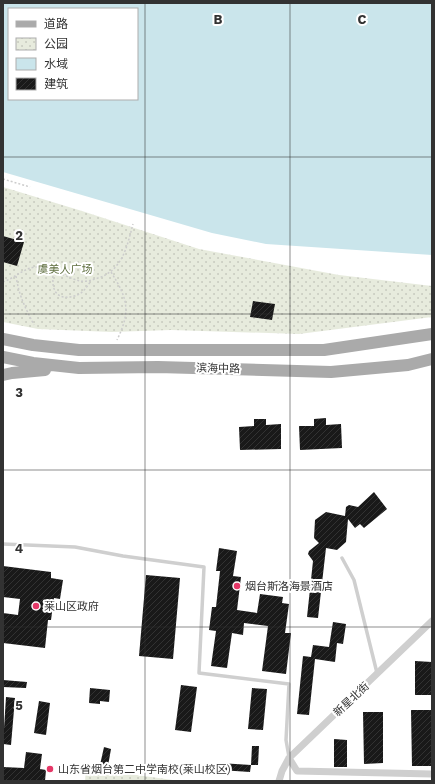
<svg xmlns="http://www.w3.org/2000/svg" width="435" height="784" viewBox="0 0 435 784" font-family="'Work Sans','Noto Sans SC',sans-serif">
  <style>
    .park { fill: url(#park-dots) }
    .water { fill: #cae5eb; fill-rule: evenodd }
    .building { fill: url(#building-hatch) }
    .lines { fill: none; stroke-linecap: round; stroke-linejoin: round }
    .path { stroke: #ccc; stroke-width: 1.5; stroke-dasharray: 2 2; stroke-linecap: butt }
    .lane { stroke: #cfcfcf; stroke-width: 3.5 }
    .street { stroke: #cfcfcf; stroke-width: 7 }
    .primary { stroke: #aaa; stroke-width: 12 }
    .grid { fill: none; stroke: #323232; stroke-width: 1; stroke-opacity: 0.55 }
    .poi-dot { fill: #e53767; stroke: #fff; stroke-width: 1.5 }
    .labels { text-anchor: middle; stroke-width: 4; stroke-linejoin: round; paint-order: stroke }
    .park-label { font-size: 11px; fill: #5e6e3e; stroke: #fff }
    .street-label { font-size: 11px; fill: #323232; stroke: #fff }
    .poi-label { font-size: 11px; fill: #323232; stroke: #fff; text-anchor: start }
    .grid-label { font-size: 13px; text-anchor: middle; font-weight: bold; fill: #323232; stroke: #fff; stroke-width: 4; stroke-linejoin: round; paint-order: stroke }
  </style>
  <defs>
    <pattern id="park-dots" width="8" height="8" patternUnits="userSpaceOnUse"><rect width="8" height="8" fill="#e7ebdd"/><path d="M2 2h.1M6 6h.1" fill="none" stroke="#c7cabe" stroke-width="1.8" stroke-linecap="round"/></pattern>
    <pattern id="building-hatch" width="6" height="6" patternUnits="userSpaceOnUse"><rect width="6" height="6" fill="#191919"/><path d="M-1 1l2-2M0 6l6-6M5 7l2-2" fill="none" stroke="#323232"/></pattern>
  </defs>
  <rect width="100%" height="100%" fill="#fff"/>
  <path class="park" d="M3,187L82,211L199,249L339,275L432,286V317L299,334L171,330L112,332L38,329L3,322Z
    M86,768L180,781H85Z"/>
  <path class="water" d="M3,3H432V255L266,244L212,233L3,172ZM9,9H137V99H9Z"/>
  <path class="building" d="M3,236L24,242L17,266L3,262Z
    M253,301L275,304L272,320L250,317Z
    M326,418V425L341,424L342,448L300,450L299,426H314V419Z
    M254,419H266V425L281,424V449L240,450L239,427L254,426Z
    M374,492L387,509L364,528L360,524L355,528L348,519L346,542L337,550L326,548L318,618L307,617L313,561L308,554L309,551L319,543L314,538L315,520L326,512L345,516L346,507L349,505L358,507Z
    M219,548L237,551L233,576L241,577L237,610L257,613L260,594L283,597L282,603L289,604L285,633H291L286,674L262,671L268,626L244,623L243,635L232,633L227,668L211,666L216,631L209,630L212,607H216L220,571H216Z
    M3,566L51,572V578L63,580L60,599L54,598L51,620H48L45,648L3,643V613L18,615L20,599L3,597Z
    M146,575L180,578L173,659L139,656Z
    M333,622L346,624L343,644L337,643L335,662L315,659L309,715L297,714L303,656L311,657L313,645L329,647Z
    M415,661L432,662V695H415Z
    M3,680L27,682L26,688L3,687Z
    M181,685L197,687L191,732L175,730Z
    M90,688L110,690L109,702L100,701V704L89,703Z
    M252,688L267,689L263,730L248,729Z
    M6,697L15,698L11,745L3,744Z
    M39,701L50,703L46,735L34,733Z
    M411,710H431L432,766H412Z
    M363,712H383V763L364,764Z
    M334,739L347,740V767H334Z
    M252,746H259L258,765H251Z
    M104,747L111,749L108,766L100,765Z
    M26,752L42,754L40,769L46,770L45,781H3V767L24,768Z
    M220,763L251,765L250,772L220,770Z"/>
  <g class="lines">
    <path class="path" d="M3,179L30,187
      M53,272C53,278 52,285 55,291C60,300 73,298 81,293C85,290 88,285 91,281
      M111,272C128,299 131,311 117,340
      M16,276C19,296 25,307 34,325
      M3,282C15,278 26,266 39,267C51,267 67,278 80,281C86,282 92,280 98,278C123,270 127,246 133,224"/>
    <path class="lane" d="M3,544L75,547L123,556L204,567L199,673L289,684L286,740L289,757
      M342,558L354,580L377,673"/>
    <path class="street" d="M289,758L297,771L432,774
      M279,781L282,771L289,758L432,621"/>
    <path class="primary" d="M3,339L33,345L79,350H324L432,334
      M3,357L33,363L79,368L158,367L331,372L408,365L432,359
      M3,375L12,373L45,370"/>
  </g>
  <path class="grid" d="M145,3V781M290,3V781M3,157H432M3,314H432M3,470H432M3,627H432"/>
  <g class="poi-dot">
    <circle cx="237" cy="586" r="4"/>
    <circle cx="36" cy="606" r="4"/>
    <circle cx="50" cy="769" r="4"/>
  </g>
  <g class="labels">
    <g class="park-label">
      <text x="65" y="273">虞美人广场</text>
    </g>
    <g class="street-label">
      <text transform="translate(218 368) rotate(1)" y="4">滨海中路</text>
      <text transform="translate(351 699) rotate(-43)" y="4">新星北街</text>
    </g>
    <g class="poi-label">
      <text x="245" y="590">烟台斯洛海景酒店</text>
      <text x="44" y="610">莱山区政府</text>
      <text x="58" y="773">山东省烟台第二中学南校(莱山校区)</text>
    </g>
  </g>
  <g class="grid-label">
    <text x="218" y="24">B</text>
    <text x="362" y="24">C</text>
    <text x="19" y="240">2</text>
    <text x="19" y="397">3</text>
    <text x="19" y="553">4</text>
    <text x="19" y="710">5</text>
  </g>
  <rect width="435" height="784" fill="none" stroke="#323232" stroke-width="8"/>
  <rect x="8" y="8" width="130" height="92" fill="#ffffff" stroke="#adadad"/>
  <rect x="16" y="21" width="20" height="6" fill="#aaaaaa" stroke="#adadad"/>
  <text x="44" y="28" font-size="12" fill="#323232">道路</text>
  <rect x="16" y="38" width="20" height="12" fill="url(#park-dots)" stroke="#adadad"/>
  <text x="44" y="48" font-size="12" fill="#323232">公园</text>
  <rect x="16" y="58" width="20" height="12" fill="#cae5eb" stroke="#adadad"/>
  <text x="44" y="68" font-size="12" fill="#323232">水域</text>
  <rect x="16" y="78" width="20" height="12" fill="url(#building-hatch)" stroke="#adadad"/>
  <text x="44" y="88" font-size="12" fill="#323232">建筑</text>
</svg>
